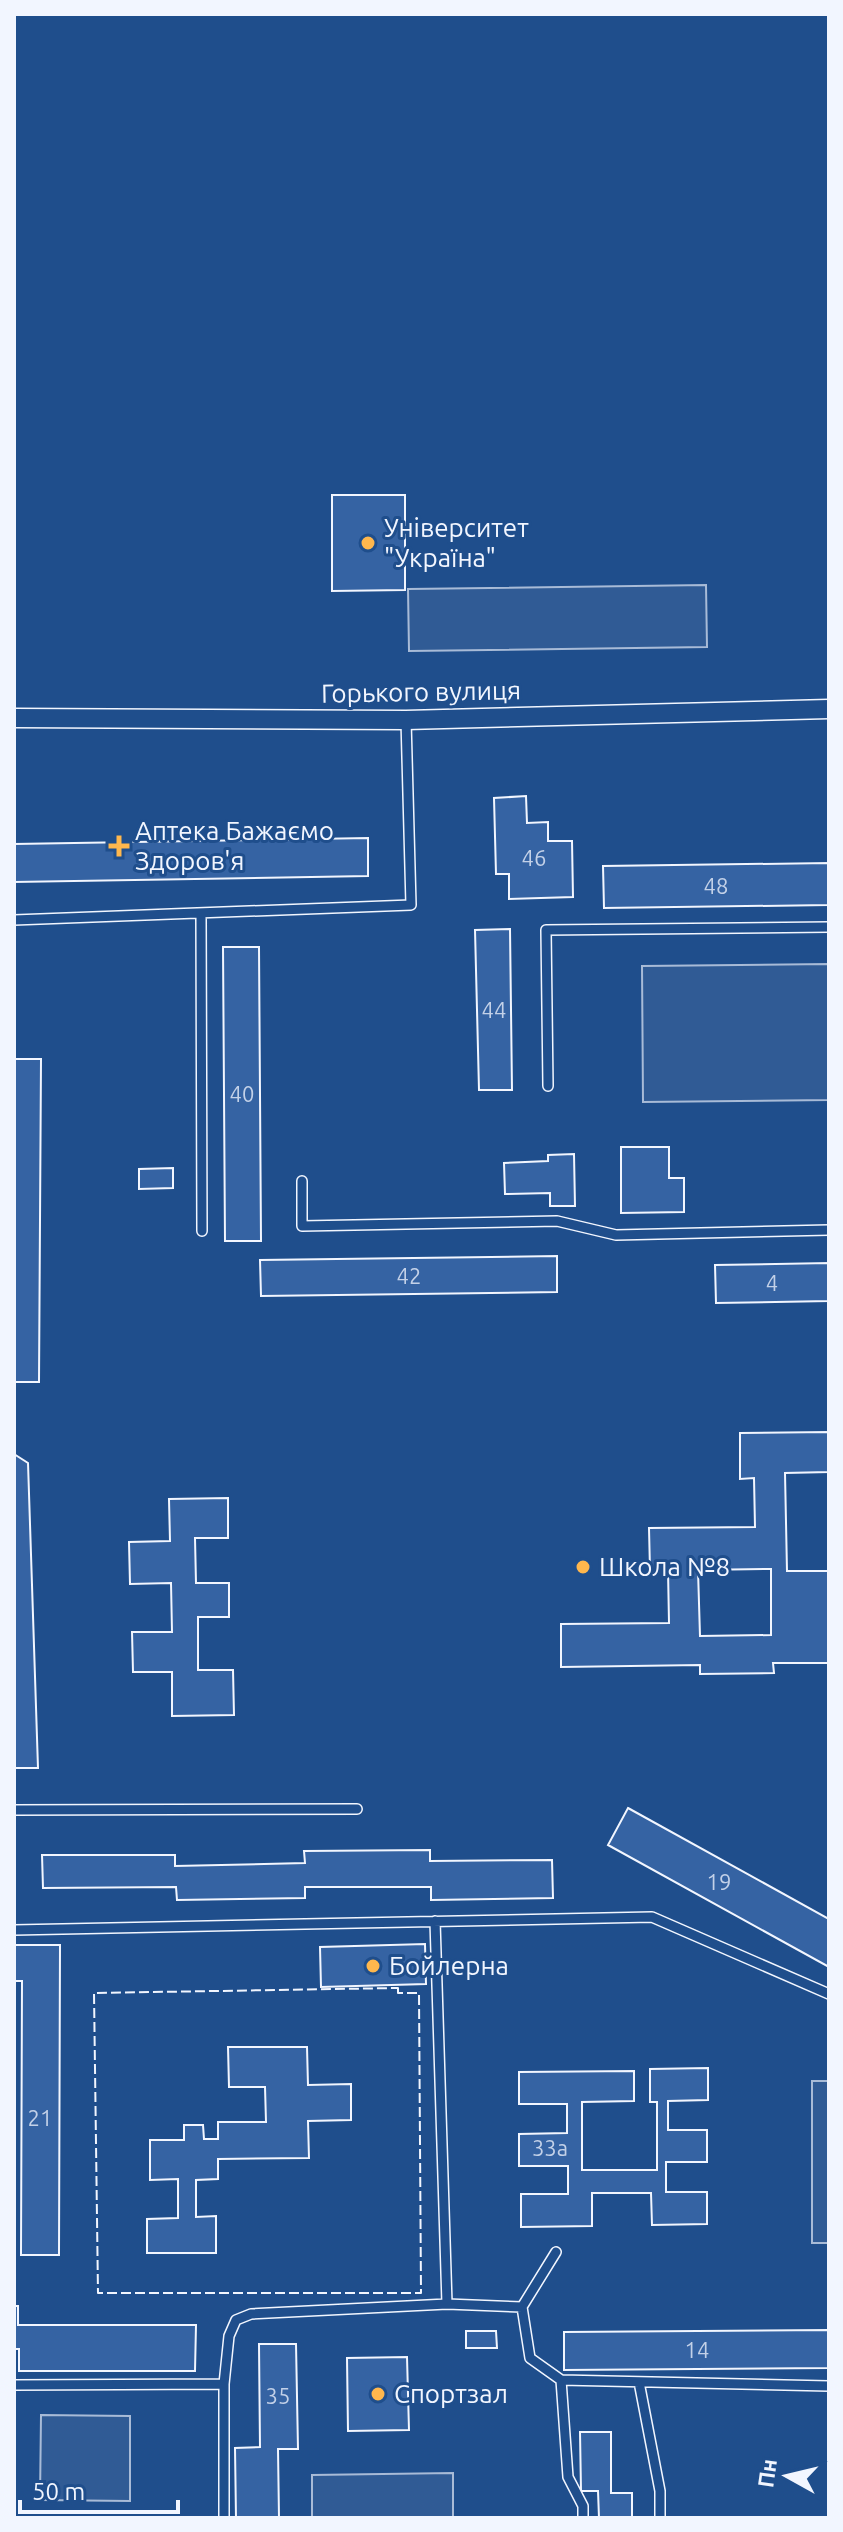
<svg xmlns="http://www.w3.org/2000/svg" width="843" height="2532" viewBox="0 0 843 2532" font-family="Ubuntu,sans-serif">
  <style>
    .built { fill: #305b95; stroke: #a8bbd7; stroke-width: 2 }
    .building { fill: #3563a3; stroke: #f2f6ff; stroke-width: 2; fill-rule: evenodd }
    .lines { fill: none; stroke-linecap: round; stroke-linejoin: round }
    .lane-casing { stroke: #f2f6ff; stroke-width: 12 }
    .street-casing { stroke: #f2f6ff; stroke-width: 21 }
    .lane { stroke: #1f4e8c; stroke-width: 9 }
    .street { stroke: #1f4e8c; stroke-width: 18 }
    .fence { stroke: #f2f6ff; stroke-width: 2; stroke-dasharray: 10 4; stroke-linecap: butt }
    .poi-dot { fill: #ffb74d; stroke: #1f4e8c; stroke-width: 3 }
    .labels { text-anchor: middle; stroke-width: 6; stroke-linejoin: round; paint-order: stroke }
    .number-label { font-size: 22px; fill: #c3d1e8 }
    .poi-label { font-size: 26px; fill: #f2f6ff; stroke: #1f4e8c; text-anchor: start }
    .street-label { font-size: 26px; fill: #f2f6ff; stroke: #1f4e8c }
  </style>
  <rect width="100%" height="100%" fill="#1f4e8c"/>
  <path class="built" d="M706,585L707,647L409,651L408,589Z
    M829,964V1100L643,1102L642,966Z
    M812,2081H829V2243H812Z
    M41,2415L130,2416V2501L40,2500Z
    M453,2473V2518H312V2475Z"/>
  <path class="building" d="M332,495H405V590L332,591Z
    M526,796L527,823L548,822V841H572L573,897L509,899V874H496L494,798Z
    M368,838V876L14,882V844Z
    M829,863V905L604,908L603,866Z
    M510,929L512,1090H479L475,930Z
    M223,947H259L261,1241H225Z
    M14,1059H41L39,1382H14Z
    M621,1147H669V1178H684V1212L621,1213Z
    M574,1154L575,1206H550V1193L505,1194L504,1163L548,1161V1155Z
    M173,1168V1188L139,1189V1169Z
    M557,1256V1292L261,1296L260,1260Z
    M829,1263V1301L716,1303L715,1265Z
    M829,1432V1472L785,1473L787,1571H829V1663H773L774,1673L700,1674V1665L561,1667V1624L669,1623L668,1570H650L649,1528L755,1527L754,1478L740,1479V1433ZM771,1569V1635L700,1636L698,1570Z
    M14,1454L28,1463L38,1768H14Z
    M228,1498V1538H195L196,1583H229V1617H198V1670H233L234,1715L172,1716V1672H133L132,1632H172L171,1583L130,1584L129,1542L170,1541L169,1499Z
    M628,1808L829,1919V1967L608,1845Z
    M430,1850V1861L552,1860L553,1898L431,1900V1887H305V1898L177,1900L176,1887L43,1888L42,1855H175V1866L305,1863L304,1851Z
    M425,1944L426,1984L321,1987L320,1947Z
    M14,1945H60L59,2255H21L22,1981H14Z
    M228,2047H307L308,2085L351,2084V2120L308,2121L309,2158L218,2159V2179L196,2180V2217L216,2216V2253H147V2219L178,2218V2179L150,2180V2140H184V2125H203L204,2139H218V2122H266L265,2087H229Z
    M708,2068V2100L668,2101V2130H707V2162H666V2192H707V2224L652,2225L651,2193H592V2226L521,2227V2194H568V2166H519V2134L567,2133V2104H519V2072L634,2071V2101L582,2102V2170H657V2102H650V2069Z
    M14,2306H18V2325H196L195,2371H19V2349H14Z
    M829,2330V2368L564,2370V2332Z
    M466,2331H496L497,2348H466Z
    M259,2344H296L298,2449H278L279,2518H236L235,2448L260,2447Z
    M407,2357L409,2430L348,2431L347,2358Z
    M580,2432H611V2493H632V2518H599L598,2491H581Z"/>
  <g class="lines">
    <defs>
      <path id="lane" d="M201,913L202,1231
        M14,920L411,905L406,720
        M548,1086L546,930L829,927
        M302,1181V1226L557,1221L616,1235L829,1230
        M14,1810L357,1809
        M435,1921L447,2304
        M14,1930L652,1917L829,1994
        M522,2307L556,2252
        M639,2382L660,2491V2518
        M224,2384L229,2336L236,2320L251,2314L447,2304L522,2307L530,2358L561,2380
        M14,2385L224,2384V2518
        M583,2518V2506L568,2477L561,2380L829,2386"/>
      <path id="street" d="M14,718L406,720L829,709"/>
    </defs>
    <use href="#lane" class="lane-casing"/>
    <use href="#street" class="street-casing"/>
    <use href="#lane" class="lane"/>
    <use href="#street" class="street"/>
    <path class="fence" d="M398,1988V1993H419L421,2293H98L94,1993Z"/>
  </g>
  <g class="poi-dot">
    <circle cx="368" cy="543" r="8"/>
    <path d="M115 834h8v8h8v8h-8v8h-8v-8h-8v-8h8z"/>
    <circle cx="583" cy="1567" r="8"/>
    <circle cx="373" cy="1966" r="8"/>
    <circle cx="378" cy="2394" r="8"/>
  </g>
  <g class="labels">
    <g class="number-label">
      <text x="534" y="866">46</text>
      <text x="716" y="894">48</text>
      <text x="494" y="1018">44</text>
      <text x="242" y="1102">40</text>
      <text x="409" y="1284">42</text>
      <text x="772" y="1291">4</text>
      <text x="719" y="1890">19</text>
      <text x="40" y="2126">21</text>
      <text x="550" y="2156">33а</text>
      <text x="697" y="2358">14</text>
      <text x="278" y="2404">35</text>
    </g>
    <g class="poi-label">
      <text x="384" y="537">Університет<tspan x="384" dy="30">"Україна"</tspan></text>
      <text x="135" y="840">Аптека Бажаємо<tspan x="135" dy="30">Здоров'я</tspan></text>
      <text x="599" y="1576">Школа №8</text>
      <text x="389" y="1975">Бойлерна</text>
      <text x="394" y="2403">Спортзал</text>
    </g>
    <g class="street-label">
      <text transform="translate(421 692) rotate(-1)" y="9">Горького вулиця</text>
    </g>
  </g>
  <rect width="843" height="2532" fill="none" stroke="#f2f6ff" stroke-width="32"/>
  <g transform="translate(787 2476) rotate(278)" stroke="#1f4e8c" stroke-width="6" paint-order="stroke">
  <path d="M0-6L14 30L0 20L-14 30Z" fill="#f2f6ff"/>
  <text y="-12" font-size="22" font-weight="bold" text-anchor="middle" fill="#f2f6ff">Пн</text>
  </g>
  <path d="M20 2500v12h158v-12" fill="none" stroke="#f2f6ff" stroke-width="4"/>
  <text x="32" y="2500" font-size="24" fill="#f2f6ff" stroke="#1f4e8c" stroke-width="6" paint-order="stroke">50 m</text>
</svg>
